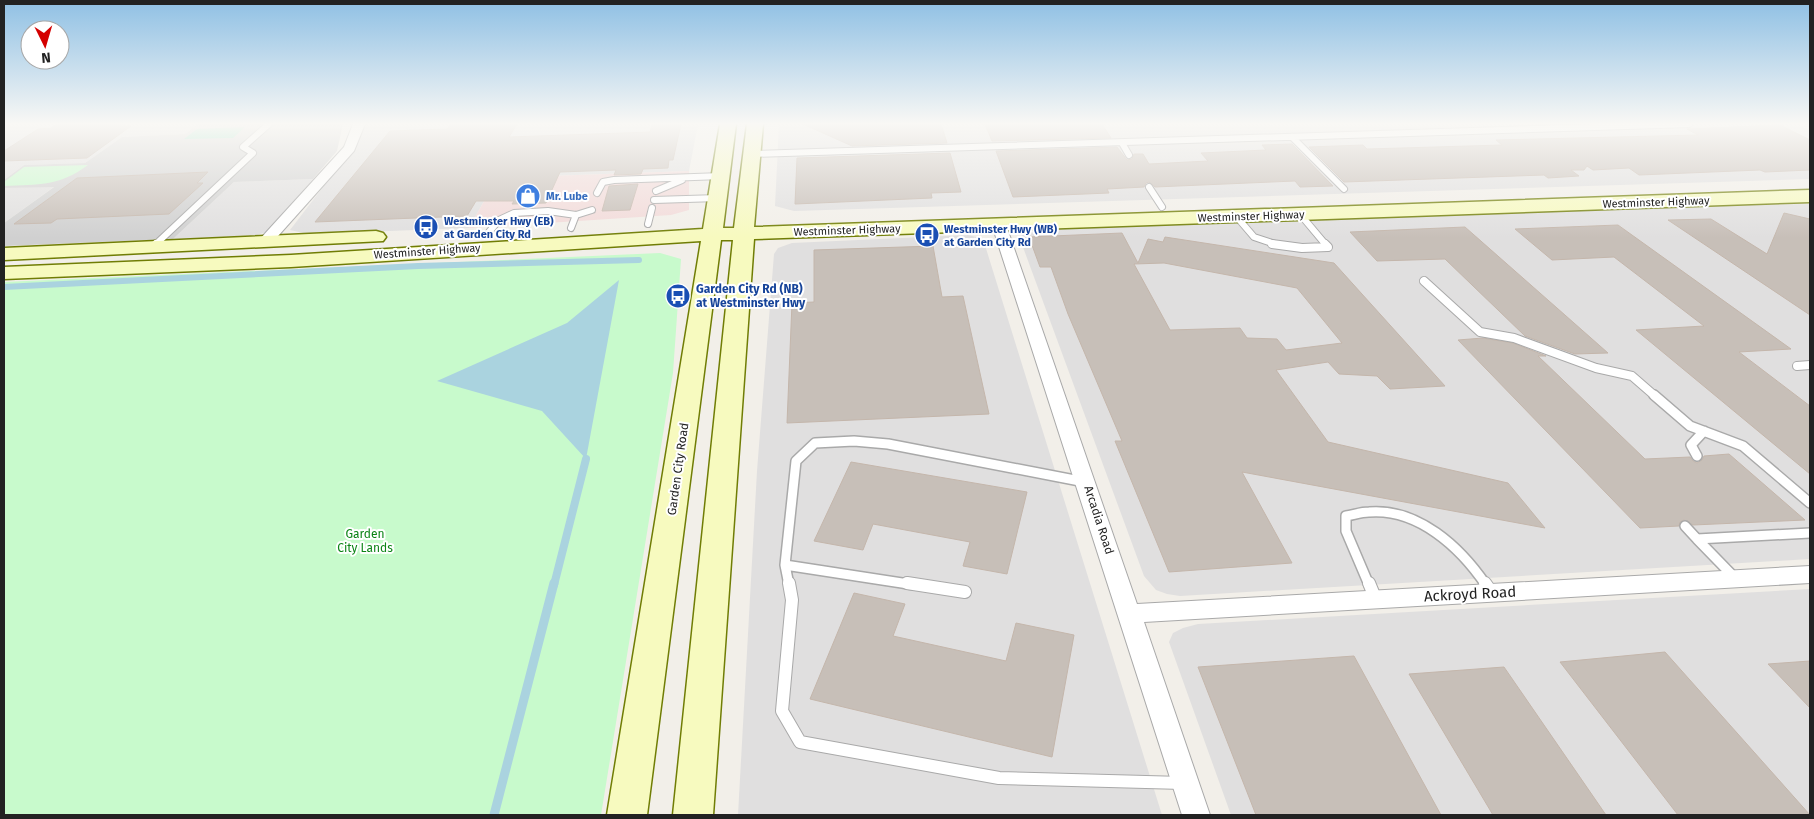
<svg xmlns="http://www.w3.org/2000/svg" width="1814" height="819" viewBox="0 0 1814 819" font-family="'Fira Sans',sans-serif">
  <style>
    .residential { fill: #e0dfdf }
    .commercial { fill: #f2dad9 }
    .religious { fill: #d0d0d0 }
    .park { fill: #c8facc }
    .pitch { fill: #88e0be }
    .water { fill: #aad3df }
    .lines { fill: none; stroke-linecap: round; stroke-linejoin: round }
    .stream-far2 { stroke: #aad3df; stroke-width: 6 }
    .stream-far1 { stroke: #aad3df; stroke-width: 8 }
    .stream { stroke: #aad3df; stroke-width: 9 }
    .building { fill: #c7bfb8; stroke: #c4b6ab; fill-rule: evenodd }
    .lane-far3-casing { stroke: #a9a9a9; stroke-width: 8 }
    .lane-far2-casing { stroke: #a9a9a9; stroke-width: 10 }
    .lane-far1-casing { stroke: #a9a9a9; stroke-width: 12 }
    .lane-casing { stroke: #a9a9a9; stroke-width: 14 }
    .street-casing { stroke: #a9a9a9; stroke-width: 2 }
    .secondary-casing { stroke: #707d05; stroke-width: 3 }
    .lane-far3 { stroke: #fff; stroke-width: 6 }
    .lane-far2 { stroke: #fff; stroke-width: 8 }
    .lane-far1 { stroke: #fff; stroke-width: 9 }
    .lane { stroke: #fff; stroke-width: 12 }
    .street { fill: #fff; fill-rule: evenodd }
    .secondary { fill: #f7fabf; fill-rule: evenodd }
    .labels { text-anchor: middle; stroke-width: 4; stroke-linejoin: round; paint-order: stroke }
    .far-shop-label { font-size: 11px; font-weight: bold; fill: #366cbe; stroke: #fff; text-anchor: start }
    .far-street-label { font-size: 11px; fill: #222; stroke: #fff }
    .far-transit-label { font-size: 11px; font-weight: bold; fill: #164399; stroke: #fff; text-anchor: start }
    .transit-label { font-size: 12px; font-weight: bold; fill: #164399; stroke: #fff; text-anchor: start }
    .street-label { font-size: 12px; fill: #222; stroke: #fff }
    .park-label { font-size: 12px; fill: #0c8416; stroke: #fff }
    .near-street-label { font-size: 15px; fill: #222; stroke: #fff }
  </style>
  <rect width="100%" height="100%" fill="#f2efe9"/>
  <path class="residential" d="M4,124H198L185,134L122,137L85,163L24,165L4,180Z
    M365,124H698L689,171L497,178L469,228L308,234L290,230L353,148Z
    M779,124H1799L1810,131V179L794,211L775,206Z
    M313,179L269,231L257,235L173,239L234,182Z
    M55,186L4,223V188Z
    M1810,204V559L1180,596L1167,594L1156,590L1144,576L1020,239L1023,234L1039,229L1690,206Z
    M968,235L980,238L984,242L1162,815H738L757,471L774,254L778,248L792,243Z
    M1810,589V815H1231L1169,642L1173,633L1183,628L1198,624Z"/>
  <path class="commercial" d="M689,171V210L671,215L469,228L497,178Z"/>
  <path class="religious" d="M198,124H343L337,151L313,179L234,182L173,239L4,246V223L54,187L4,188V180L24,165L85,163L122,137L185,134Z"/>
  <path class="park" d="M88,165C58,187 39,184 4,186V182L24,167Z
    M660,253L681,259L673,373L601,815H4V282Z"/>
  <path class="pitch" d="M245,127L233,138L184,139L197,129Z"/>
  <path class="water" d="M619,280L586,459L542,411L437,381L567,323Z"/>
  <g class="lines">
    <path class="stream-far2" d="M4,287L418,266L639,260"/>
    <path class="stream-far1" d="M554,585L586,459"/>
    <path class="stream" d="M494,815L554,583"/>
  </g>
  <path class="building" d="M123,124L119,126H131L87,158L4,161V151L38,129L51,128L55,125Z
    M451,124H517L509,137L650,132L652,124H681L673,160H669L668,168L643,169L641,174L614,175L616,170L560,172L546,203L512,204L514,201H476L467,216L315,222L390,131L447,129Z
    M803,124H941L947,143L852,146Z
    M985,124H1102L1111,138L992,141Z
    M1780,125L1810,140V170L1765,172L1760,170L1639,175L1629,168L1593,170L1587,166L1584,170H1571L1579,176L1548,178L1544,175L1344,182L1309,147L1363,145L1367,149L1502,145L1496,140L1698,135L1687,129Z
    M1292,144L1333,186L1300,187L1295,181L1155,187L1149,182L1146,183L1144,187L1107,189L1109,193L1013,197L996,151L1117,147L1127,160L1132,159L1134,154H1143L1149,164L1208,161L1201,153L1266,150L1262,145Z
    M950,153L961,192L931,193L932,198L795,204L797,158Z
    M208,172L197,183H203L169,214L57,219L51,223L14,224L77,178Z
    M638,184L630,210L602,211L609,186Z
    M1784,213L1810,219V315L1668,220L1711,219L1767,254Z
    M1618,225L1791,349L1739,352L1810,406V474L1636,330L1704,326L1614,257L1552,260L1515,229Z
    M1465,227L1557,308L1608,353L1575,354L1525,336L1445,259L1377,261L1350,232Z
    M1122,233L1138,263L1148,239L1163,242L1165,237L1334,263L1445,386L1390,389L1377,376L1339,374L1328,362L1276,370L1328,442L1508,483L1545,528L1242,472L1292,563L1169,572L1115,441H1122L1068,314L1051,267H1040L1029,237ZM1164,263L1297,288L1342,343L1286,350L1277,339L1247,338L1240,328L1170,330L1134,264Z
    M933,246L942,297L963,296L989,414L787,423L792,303L814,302V250Z
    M1483,338L1513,343L1546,356H1538L1645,459L1690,457L1693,461L1697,463L1702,460L1704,456L1729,454L1805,520L1693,525L1684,520L1680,522L1679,526L1640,528L1458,340Z
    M851,462L1027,492L1007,574L963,566L970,542L873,524L863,550L814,541Z
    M854,593L905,604L893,636L1006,661L1016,623L1074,635L1052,757L810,699Z
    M1665,652L1810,815H1678L1560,662Z
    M1354,656L1441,815H1256L1198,667Z
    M1810,661V708L1768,664Z
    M1504,667L1606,815H1493L1409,674Z"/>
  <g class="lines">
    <defs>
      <path id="lane-far3" d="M1292,137L1344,189
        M1122,143L1129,155
        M752,154L1689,124
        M1149,187L1162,207
        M656,191L682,180
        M597,193L603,182L614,180L721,176
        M654,200L718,198
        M1300,214L1326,245
        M1236,216L1254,237L1278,245
        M648,224L652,208
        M571,228L576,215
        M489,232L499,220L514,213L548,211L576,215L592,210
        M155,245L253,153L243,147L269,124"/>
      <path id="lane-far2" d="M1272,244L1302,248L1328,247L1325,244
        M153,247L156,244
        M1424,281L1480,332L1514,338L1596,368L1632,376L1655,396
        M1797,366L1810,365"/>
      <path id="lane-far1" d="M1654,395L1690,426L1743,446L1810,503
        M1697,456L1691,445L1704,431
        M1685,526L1697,539
        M785,565L915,585
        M1735,578L1697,539L1810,533
        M789,585L785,565L796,461L815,443L854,441L888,444L1085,482
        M1369,585L1346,531V516C1353,515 1361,512 1369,512C1418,508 1460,547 1486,585"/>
      <path id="lane" d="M789,583L792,600L782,711L800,742L999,778L1183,783
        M907,583L965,592
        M1369,583L1376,600
        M1485,583L1492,593"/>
      <path id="street" d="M353,124H365L354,151L270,245H260L258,242L260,239L344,147Z
        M999,221L1004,222L1006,225L1137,604L1810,566V583L1144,622L1210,815H1182L992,225L994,222Z"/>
      <path id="secondary" d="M720,124H736L723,228H734L747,124H763L754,227L1810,190V202L754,239L713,815H673L733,240H721L647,815H607L701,241L291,267L4,279V267L291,255L703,229Z
        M376,231L383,233L386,237L383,241L4,260V248Z"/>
    </defs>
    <use href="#lane-far3" class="lane-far3-casing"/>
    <use href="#lane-far2" class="lane-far2-casing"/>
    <use href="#lane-far1" class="lane-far1-casing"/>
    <use href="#lane" class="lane-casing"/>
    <use href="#street" class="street-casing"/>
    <use href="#secondary" class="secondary-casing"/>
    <use href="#lane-far3" class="lane-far3"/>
    <use href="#lane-far2" class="lane-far2"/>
    <use href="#lane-far1" class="lane-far1"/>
    <use href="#lane" class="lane"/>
    <use href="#street" class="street"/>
    <use href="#secondary" class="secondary"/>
  </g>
  <linearGradient id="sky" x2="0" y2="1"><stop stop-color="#8fc0e4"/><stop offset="0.52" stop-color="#f9f8f5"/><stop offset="1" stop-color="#f9f8f5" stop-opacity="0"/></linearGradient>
  <rect width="1814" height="238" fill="url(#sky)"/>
  <defs>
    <symbol id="shop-disc" viewBox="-11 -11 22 22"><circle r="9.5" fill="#3f7fe0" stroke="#fff"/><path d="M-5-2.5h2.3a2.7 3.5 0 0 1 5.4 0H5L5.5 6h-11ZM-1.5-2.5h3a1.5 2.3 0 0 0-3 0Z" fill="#fff"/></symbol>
    <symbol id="bus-disc" viewBox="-11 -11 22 22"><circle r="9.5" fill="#1a4fb4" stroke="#fff"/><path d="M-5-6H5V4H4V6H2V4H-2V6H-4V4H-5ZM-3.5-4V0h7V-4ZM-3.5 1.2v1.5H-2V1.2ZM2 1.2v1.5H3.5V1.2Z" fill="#fff"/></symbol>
  </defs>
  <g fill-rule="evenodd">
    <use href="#shop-disc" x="514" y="182" width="28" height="28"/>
    <use href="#bus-disc" x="412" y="213" width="28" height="28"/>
    <use href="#bus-disc" x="913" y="221" width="28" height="28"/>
    <use href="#bus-disc" x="664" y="282" width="28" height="28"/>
  </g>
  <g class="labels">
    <g class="far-shop-label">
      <text x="546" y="200">Mr. Lube</text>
    </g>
    <g class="far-street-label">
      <text transform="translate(1656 202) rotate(-2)" y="4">Westminster Highway</text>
      <text transform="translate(1251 216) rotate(-2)" y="4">Westminster Highway</text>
      <text transform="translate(847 230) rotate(-2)" y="4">Westminster Highway</text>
      <text transform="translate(427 251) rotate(-4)" y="4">Westminster Highway</text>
    </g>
    <g class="far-transit-label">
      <text x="444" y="225">Westminster Hwy (EB)<tspan x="444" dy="13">at Garden City Rd</tspan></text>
      <text x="944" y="233">Westminster Hwy (WB)<tspan x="944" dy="13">at Garden City Rd</tspan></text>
    </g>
    <g class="transit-label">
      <text x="696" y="293">Garden City Rd (NB)<tspan x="696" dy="14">at Westminster Hwy</tspan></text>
    </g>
    <g class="street-label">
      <text transform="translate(678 469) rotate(-82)" y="4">Garden City Road</text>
      <text transform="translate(1099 520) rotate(72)" y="4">Arcadia Road</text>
    </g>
    <g class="park-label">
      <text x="365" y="538">Garden<tspan x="365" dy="14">City Lands</tspan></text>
    </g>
    <g class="near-street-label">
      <text transform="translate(1470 594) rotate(-3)" y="5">Ackroyd Road</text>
    </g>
  </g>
  <rect width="1814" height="819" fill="none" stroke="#222222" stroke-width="10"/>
  <g transform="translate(45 45) rotate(175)"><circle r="24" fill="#ffffff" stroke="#a7a7a7"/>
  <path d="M0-4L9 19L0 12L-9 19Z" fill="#d40000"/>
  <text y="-8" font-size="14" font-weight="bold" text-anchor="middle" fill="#222222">N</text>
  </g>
</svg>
